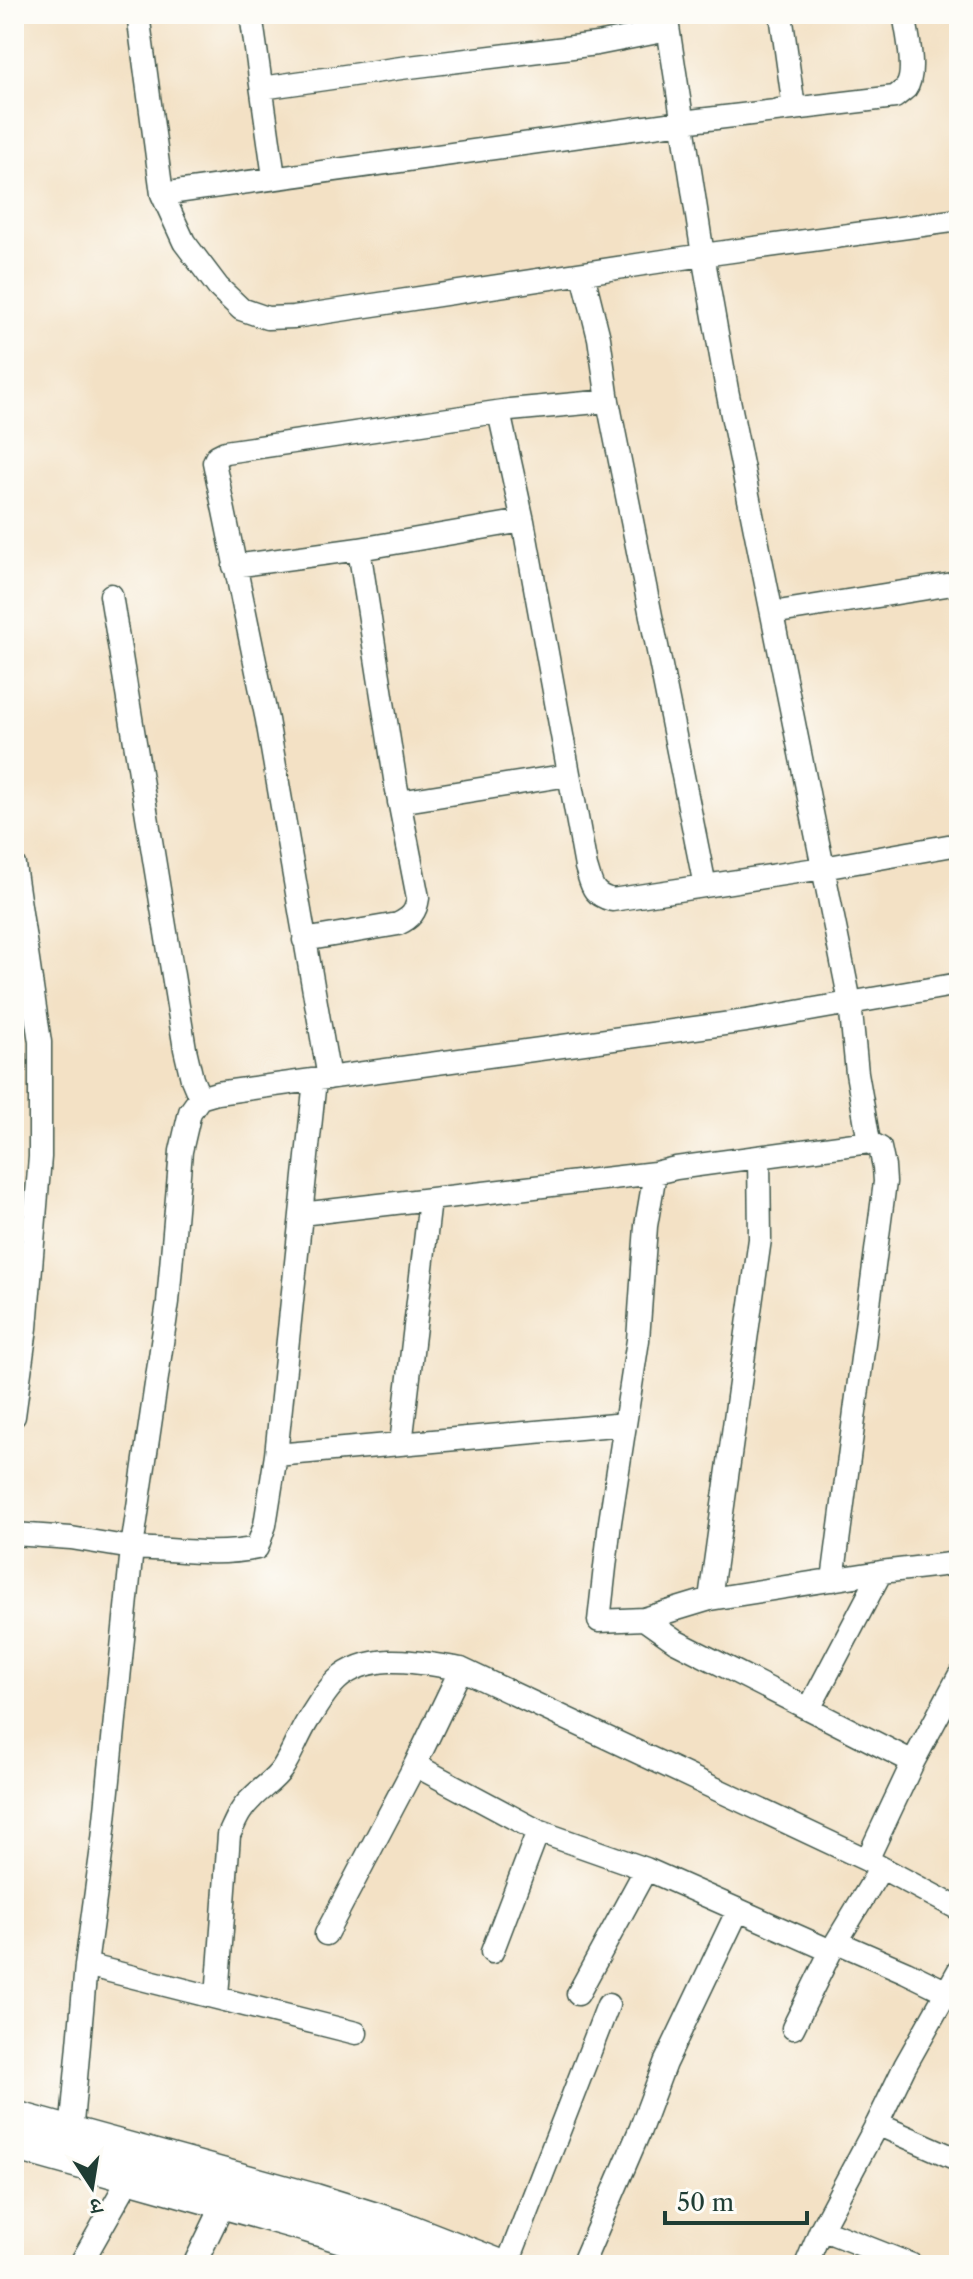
<svg xmlns="http://www.w3.org/2000/svg" width="973" height="2279" viewBox="0 0 973 2279" font-family="'Libre Caslon Text','Noto Serif Devanagari',serif">
  <style>
    .lines { fill: none; stroke-linecap: round; stroke-linejoin: round }
    .minor-casing { stroke: #3f564a; stroke-width: 25 }
    .secondary-casing { stroke: #3f564a; stroke-width: 35 }
    .minor { stroke: #fff; stroke-width: 22 }
    .secondary { stroke: #fff; stroke-width: 32 }
  </style>
  <rect width="100%" height="100%" fill="#fdfcf7"/>
  <filter id="ink" filterUnits="userSpaceOnUse"><feTurbulence type="fractalNoise" baseFrequency=".0125" numOctaves="2"/><feDisplacementMap in="SourceGraphic" scale="16" xChannelSelector="R" yChannelSelector="G"/><feConvolveMatrix kernelMatrix="1 2 1 2 8 2 1 2 1" color-interpolation-filters="sRGB"/></filter>
  <filter id="wash" filterUnits="userSpaceOnUse"><feTurbulence type="fractalNoise" baseFrequency=".006" numOctaves="4" result="noise"/><feDisplacementMap in="SourceGraphic" scale="32" xChannelSelector="R" yChannelSelector="G"/><feGaussianBlur stdDeviation="1.8" result="paint"/><feColorMatrix in="noise" values="0 0 0 0 0 0 0 0 0 0 0 0 0 0 0 0 0 1.4 0 .05"/><feComposite in="paint" operator="in"/></filter>
  <g filter="url(#wash)">
    <rect width="100%" height="100%" fill="#f3e1c5"/>
  </g>
  <g filter="url(#ink)">
    <g class="lines">
      <defs>
        <path id="minor" d="M138,14L162,194L184,242L218,287L241,309L267,318L294,317L703,255L959,220
          M251,14L274,177
          M666,14L703,255L727,390L850,1002L857,1073L869,1142
          M262,88L401,68L597,44L668,30
          M779,110L794,108L781,14
          M162,194L682,122L895,97C896,96 905,89 906,88C917,73 907,32 904,14
          M583,274L599,338L608,401L705,886
          M499,412L523,521L586,867C592,885 591,894 612,900L823,868L959,844
          M234,566L359,549L523,521
          M111,595L185,1049L192,1079L200,1098
          M772,613L959,583
          M399,802L569,775
          M14,865L40,1042V1157L26,1328L14,1416
          M304,940L398,924C411,918 416,912 418,898L396,785L359,549
          M329,1078L267,720L214,462L217,456L225,452L510,410L608,401
          M655,1173L646,1226L638,1340L610,1522L599,1621L644,1619L710,1599L881,1572L959,1563
          M301,1214L655,1173L676,1168L869,1142L880,1148L884,1167L885,1182L833,1580
          M401,1444L430,1200
          M276,1455L625,1424
          M14,1534L71,1538L132,1548L168,1302L181,1151L190,1112L200,1098L217,1093L746,1021L959,984
          M710,1599L760,1239L759,1157
          M644,1619L675,1641L913,1762
          M959,1676L913,1762L867,1860L959,1909
          M809,1709L881,1572
          M415,1765L538,1831L646,1869L831,1951
          M326,1934L415,1765L461,1669L867,1860
          M837,1942L906,1972L947,1992
          M492,1952L538,1831
          M86,1965L356,2033
          M578,1994L646,1869
          M217,1997L229,1835C235,1822 240,1809 251,1799C261,1788 274,1781 282,1769C292,1754 298,1736 308,1720C316,1708 326,1690 337,1680C371,1650 421,1663 461,1669
          M793,2028L831,1951L881,1868
          M877,2124L959,2160
          M70,2146L86,1965L103,1840L132,1548C174,1549 215,1557 257,1548L265,1525L276,1455L315,1080
          M821,2229L912,2265
          M80,2265L130,2177
          M194,2265L224,2203
          M507,2265L608,2005
          M582,2265L640,2130L665,2063L738,1910
          M806,2265L821,2229L877,2124L905,2066L959,1970"/>
        <path id="secondary" d="M14,2117L315,2200L398,2226L498,2265
          M14,2144L307,2226L390,2252L425,2265"/>
      </defs>
      <use href="#minor" class="minor-casing"/>
      <use href="#secondary" class="secondary-casing"/>
      <use href="#minor" class="minor"/>
      <use href="#secondary" class="secondary"/>
    </g>
  </g>
  <rect width="973" height="2279" fill="none" stroke="#fdfcf7" stroke-width="48"/>
  <g transform="translate(92 2187) rotate(168)" stroke="#fdfcf7" stroke-width="6" paint-order="stroke">
  <path d="M0-6L14 30L0 20L-14 30Z" fill="#1f3d34"/>
  <text y="-12" font-size="22" font-weight="bold" text-anchor="middle" fill="#1f3d34">उ</text>
  </g>
  <path d="M665 2211v12h142v-12" fill="none" stroke="#1f3d34" stroke-width="4"/>
  <text x="677" y="2211" font-size="24" fill="#1f3d34" stroke="#fdfcf7" stroke-width="6" paint-order="stroke">50 m</text>
</svg>
